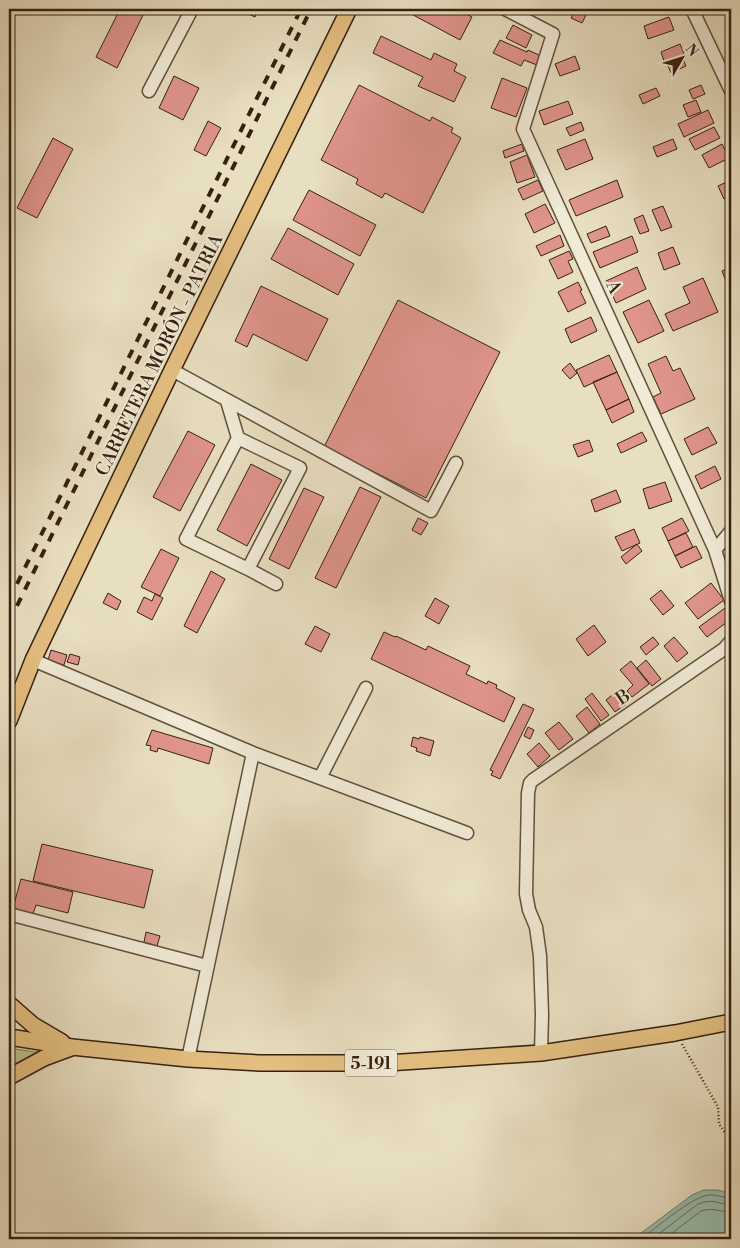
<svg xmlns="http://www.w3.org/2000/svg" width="740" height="1248" viewBox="0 0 740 1248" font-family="'Libre Bodoni',serif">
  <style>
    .green { fill: #bebf8d; stroke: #7a704f }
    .water { fill: #98bdad; stroke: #717f6f }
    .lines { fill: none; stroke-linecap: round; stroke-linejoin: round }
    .shore { stroke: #676f5f; stroke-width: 1 }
    .building { fill: #df948c; stroke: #362111 }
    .minor-casing { stroke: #62503d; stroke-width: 15 }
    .major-casing { stroke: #362111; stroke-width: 18 }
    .path { stroke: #362111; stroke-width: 2.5; stroke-dasharray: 1 2.5; stroke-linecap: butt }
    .minor { stroke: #f0ead6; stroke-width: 12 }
    .major { stroke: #e4bf80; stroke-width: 15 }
    .rail { stroke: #362111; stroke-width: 4; stroke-dasharray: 9 9; stroke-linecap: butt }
    .labels { text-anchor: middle; stroke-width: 4; stroke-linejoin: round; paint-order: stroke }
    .shield { fill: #f0ead6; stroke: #6e5d4c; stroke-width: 1 }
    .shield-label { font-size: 16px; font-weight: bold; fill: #362111 }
    .street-label { font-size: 18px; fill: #362111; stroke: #f0ead6 }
  </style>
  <rect width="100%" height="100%" fill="#e8dec0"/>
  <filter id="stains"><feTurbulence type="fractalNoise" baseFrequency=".004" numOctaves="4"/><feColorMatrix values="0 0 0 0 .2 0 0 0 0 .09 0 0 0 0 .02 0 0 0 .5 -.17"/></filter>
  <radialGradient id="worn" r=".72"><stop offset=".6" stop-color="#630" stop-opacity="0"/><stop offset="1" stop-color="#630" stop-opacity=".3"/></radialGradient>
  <path class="green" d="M9,1048L41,1053L9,1069Z"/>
  <path class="water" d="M704,1190H718L731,1194V1239H633L692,1195Z"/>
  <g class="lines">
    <path class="shore" d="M641,1239C656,1228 692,1197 708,1195C716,1194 723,1198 731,1198
      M652,1239L698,1204C715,1198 716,1204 731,1205
      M664,1239L701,1211C714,1207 719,1212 731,1212"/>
  </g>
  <path class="building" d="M120,9H146L117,68L96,57Z
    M238,9H259L255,17Z
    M402,9H457L472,17L460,40Z
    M576,9H589L582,23L571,18Z
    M669,17L674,30L648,39L644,26Z
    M513,25L532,35L526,48L506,38Z
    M381,36L431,60L434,53L457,64L454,71L466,77L454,102L418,86L423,77L373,53Z
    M500,40L527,52L528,50L541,56L537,65L524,60L521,66L493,53Z
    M680,44L685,56L665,64L661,52Z
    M575,56L580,69L560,76L555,64Z
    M683,59L686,66L671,73L668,66Z
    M174,76L199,88L183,120L159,108Z
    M502,78L527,88L516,117L491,108Z
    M359,85L430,121L432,117L453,128L451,132L461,138L423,213L385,193L382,198L356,184L358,179L321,160Z
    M701,85L705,94L693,99L689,90Z
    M656,88L660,96L643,104L639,95Z
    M696,100L701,112L688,117L683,105Z
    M568,101L573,114L544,125L539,111Z
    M708,110L714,123L684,137L678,124Z
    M208,121L221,128L206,156L194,150Z
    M581,122L584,130L570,136L566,128Z
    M714,127L720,138L695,150L689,139Z
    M53,138L73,149L37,218L17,208Z
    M585,139L593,159L566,170L557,150Z
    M673,139L677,149L657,157L653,147Z
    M522,144L524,151L505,158L503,151Z
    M722,144L729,158L709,168L702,155Z
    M527,155L535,177L517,183L510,162Z
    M538,180L543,191L523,200L518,189Z
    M617,180L623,197L576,216L569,200Z
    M731,180V196L724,199L718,186Z
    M309,190L376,225L360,256L293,220Z
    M545,204L555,223L534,233L525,214Z
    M663,206L672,227L661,231L652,210Z
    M643,215L649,231L640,234L634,219Z
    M606,226L610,236L591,243L587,234Z
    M288,228L354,264L338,295L271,259Z
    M560,235L564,246L541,256L536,246Z
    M632,236L638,252L600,268L593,252Z
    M673,247L680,264L664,270L658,253Z
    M569,251L573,259L568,261L573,272L558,279L549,260Z
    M637,267L646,289L616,303L606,281Z
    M731,267V279L726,281L722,271Z
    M703,278L718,312L673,331L665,314L690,303L683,287Z
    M578,282L582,290L580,291L586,303L568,312L558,292Z
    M261,286L328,319L307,361L253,334L247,347L235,341Z
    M398,300L500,352L426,498L324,447Z
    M649,300L664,331L638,343L623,312Z
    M591,317L597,331L571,343L565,329Z
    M609,355L617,372L584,387L576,370Z
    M666,356L673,371L680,368L695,399L661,414L653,397L661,393L648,364Z
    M570,363L577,373L570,379L562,370Z
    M617,372L629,399L606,410L593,382Z
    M629,399L634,412L612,423L606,410Z
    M708,427L717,443L692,455L684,439Z
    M188,431L215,445L180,511L153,497Z
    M642,432L647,441L621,453L617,444Z
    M589,440L593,451L578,457L573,445Z
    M251,464L282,480L247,546L217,530Z
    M715,466L721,479L701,489L695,476Z
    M665,482L672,501L649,509L643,489Z
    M360,487L381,497L336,588L315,578Z
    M304,488L324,497L289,569L269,559Z
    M616,490L621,502L595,512L591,500Z
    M418,518L428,523L421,535L412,530Z
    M682,518L689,531L668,541L662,528Z
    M634,529L640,543L622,551L615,537Z
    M686,533L693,547L675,556L668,541Z
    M637,544L642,551L626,564L621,557Z
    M696,546L702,558L681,568L675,556Z
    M161,549L179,558L160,596L141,587Z
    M211,571L225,579L197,633L184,626Z
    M711,583L724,600L698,619L685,603Z
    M661,590L674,606L663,615L650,599Z
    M108,593L121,601L117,610L103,603Z
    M155,594L163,598L152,620L137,612L144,597L152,601Z
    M435,598L449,606L439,624L425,616Z
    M725,608L731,616V619L707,637L699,627Z
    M594,625L606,642L588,656L576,639Z
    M315,626L330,634L321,652L305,644Z
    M384,632L395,637L396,636L426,650L428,646L470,666L466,674L487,684L488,681L497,685L496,688L515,698L504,722L371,659Z
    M653,637L659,644L646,655L640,647Z
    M674,637L688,653L677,662L664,646Z
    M51,650L67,655L64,665L48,660Z
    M70,654L80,657L78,665L67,662Z
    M646,660L661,679L652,686L637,668Z
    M631,661L649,684L632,697L627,691L633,685L620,670Z
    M616,692L626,704L615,712L606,700Z
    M592,693L609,715L601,721L585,699Z
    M523,704L534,709L500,779L491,775L493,771L490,770Z
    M587,707L600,724L589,733L576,716Z
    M559,722L573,739L559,750L545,733Z
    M528,727L534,730L530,739L524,736Z
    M152,730L213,748L209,764L158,748L157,752L150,750L151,746L146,745Z
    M413,737L419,739L420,737L434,741L430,756L416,751L417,748L411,746Z
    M539,743L550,756L538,767L527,754Z
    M42,844L153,870L144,908L33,881Z
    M21,879L73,892L68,913L36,905L33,914L13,908Z
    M146,932L160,936L157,946L144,942Z"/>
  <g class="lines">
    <defs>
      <path id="minor" d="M505,9L553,34L523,129L715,550L731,601
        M692,9L731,91
        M149,91L192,9
        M172,370L431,511L456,463
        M227,401L238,438L186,539L248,569L300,468L238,438
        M715,550L731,531
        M248,569L276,584
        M33,660L253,753L467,833
        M320,778L366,688
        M9,914L207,966
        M541,1053L542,1014L540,956L536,927L529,910L526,894L528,793L530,783L533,780L724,649L731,641
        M188,1059L253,753"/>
      <path id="major" d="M9,721L33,660L172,370L349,9
        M9,1004L33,1025L62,1042
        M9,1037L72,1047L188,1059L260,1063H387L541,1053L675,1033L731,1022
        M9,1077L44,1058L71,1048"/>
    </defs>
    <use href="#minor" class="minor-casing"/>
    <use href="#major" class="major-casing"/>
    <path class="path" d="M682,1044L718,1107L719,1124L731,1141"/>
    <use href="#minor" class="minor"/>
    <use href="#major" class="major"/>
    <path class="rail" d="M9,600L301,9
      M9,622L311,9"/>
  </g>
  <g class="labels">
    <rect class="shield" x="345" y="1049.5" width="52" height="27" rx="4"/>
    <g class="shield-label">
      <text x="371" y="1069">5-191</text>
    </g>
    <g class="street-label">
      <text transform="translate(614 287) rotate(65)" y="6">A</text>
      <text transform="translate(159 355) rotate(-64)" y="6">CARRETERA MORÓN - PATRIA</text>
      <text transform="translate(623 697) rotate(-34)" y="6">B</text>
    </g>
  </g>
  <rect width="740" height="1248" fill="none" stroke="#e8dec0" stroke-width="30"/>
  <rect x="10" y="10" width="720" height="1228" fill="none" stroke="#362111" stroke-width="2.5"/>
  <rect x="15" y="15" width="710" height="1218" fill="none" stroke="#362111"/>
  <g transform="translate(682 58) rotate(51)" stroke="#f0ead6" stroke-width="4" paint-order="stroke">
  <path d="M0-4L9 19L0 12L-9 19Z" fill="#362111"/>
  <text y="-8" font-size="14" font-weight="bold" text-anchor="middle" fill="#362111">N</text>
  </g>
  <rect width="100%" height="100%" filter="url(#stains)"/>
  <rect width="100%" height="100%" fill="url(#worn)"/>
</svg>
